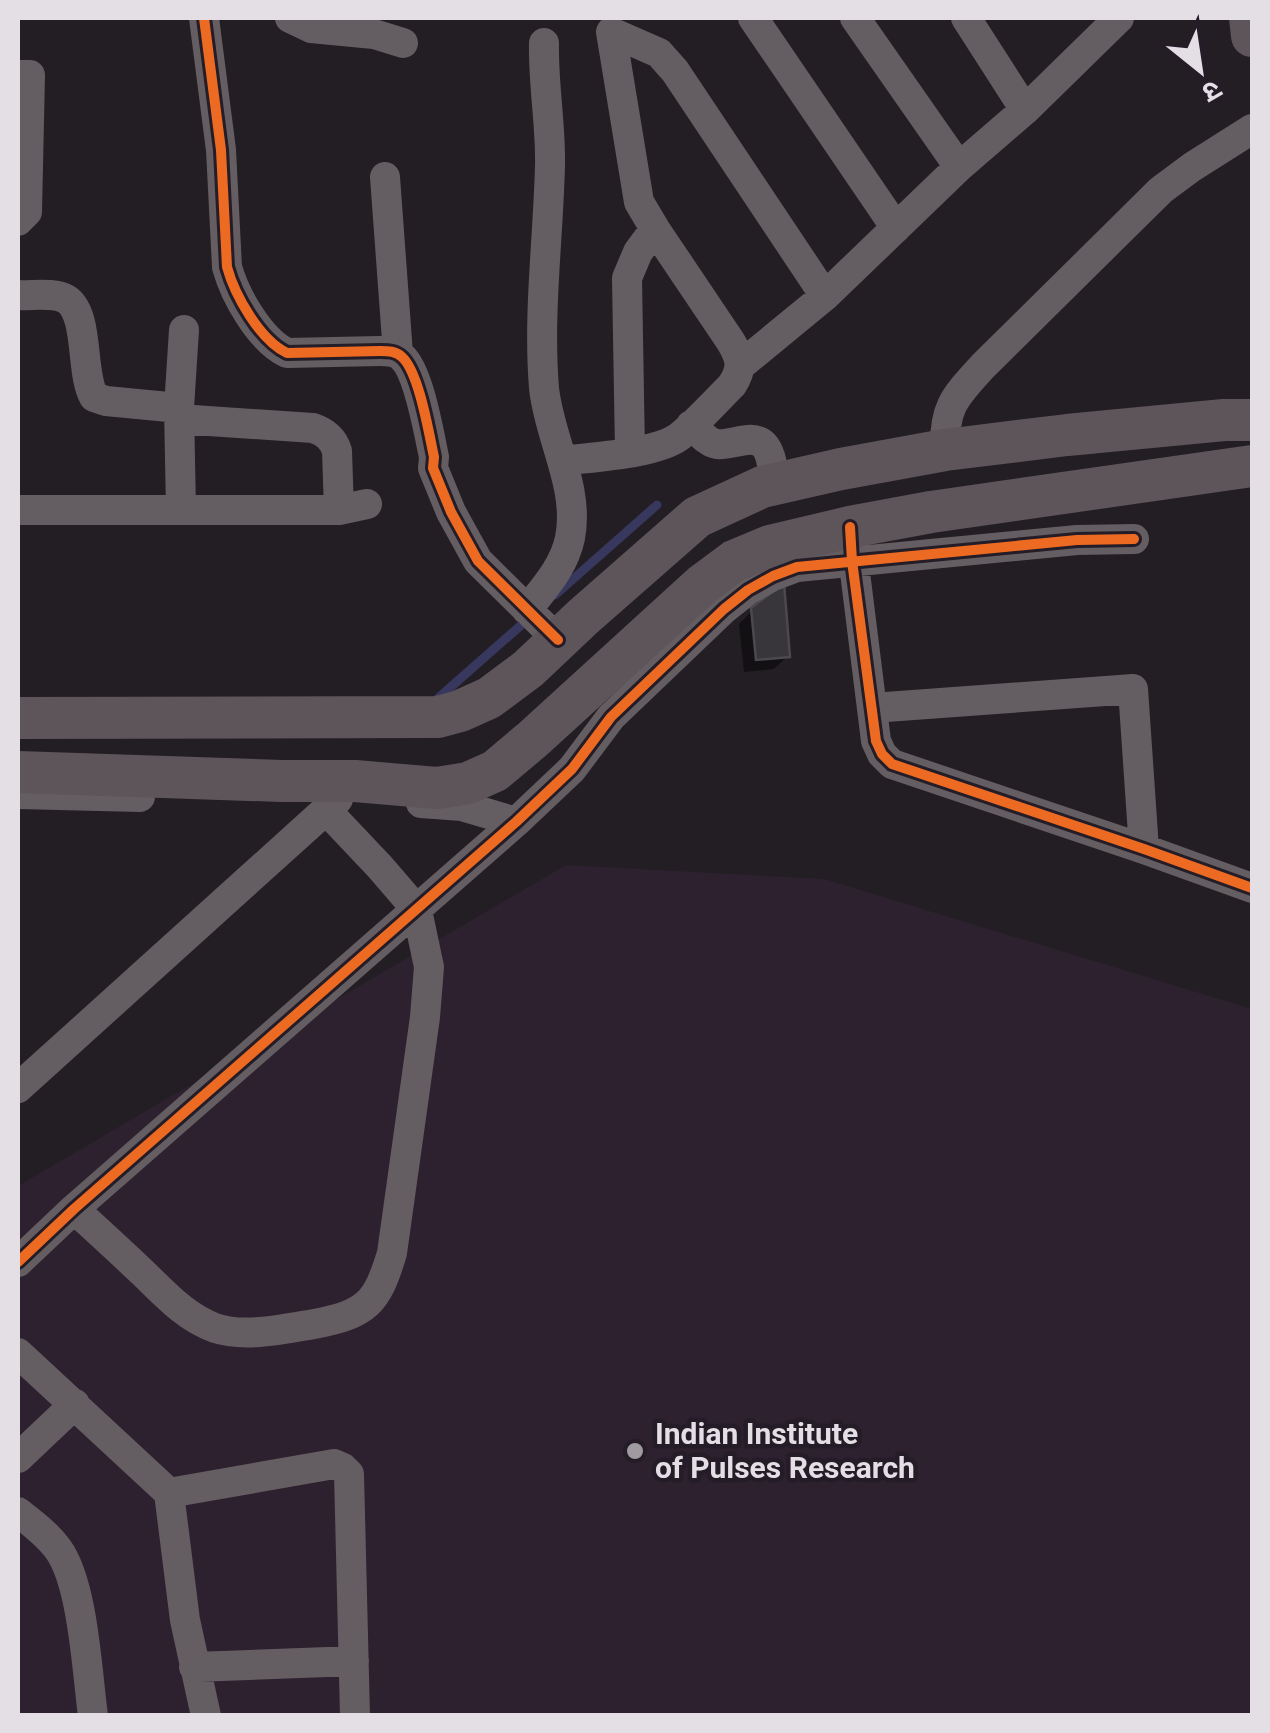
<svg xmlns="http://www.w3.org/2000/svg" width="1270" height="1733" viewBox="0 0 1270 1733" font-family="Roboto,'Noto Sans Devanagari',sans-serif">
  <style>
    .built { fill: #2d212f }
    .shadow { fill: #0007 }
    .lines { fill: none; stroke-linecap: round; stroke-linejoin: round }
    .stream { stroke: #38375e; stroke-width: 9 }
    .building { fill: #38353b; stroke: #4b494e; stroke-width: 2.5 }
    .street { stroke: #645d61; stroke-width: 30 }
    .secondary { stroke: #5e555b; stroke-width: 42 }
    .cycleway-casing { stroke: #241c26; stroke-width: 16 }
    .cycleway { stroke: #ed6a23; stroke-width: 10 }
    .poi-dot { fill: #a09ba1; stroke: #241c26; stroke-width: 4 }
    .labels { text-anchor: middle; stroke-width: 9; stroke-linejoin: round; paint-order: stroke }
    .poi-label { font-size: 30px; font-weight: bold; fill: #e4dee5; stroke: #241c26; text-anchor: start }
  </style>
  <rect width="100%" height="100%" fill="#231e24"/>
  <path class="built" d="M566,865L824,879L1252,1009V1715H18V1186Z"/>
  <path class="shadow" d="M753,610L788,656L774,669L744,672L739,624Z"/>
  <g class="lines">
    <path class="stream" d="M555,595L657,505
      M435,701L528,619"/>
  </g>
  <path class="building" d="M784,583L790,657L756,660L751,608Z"/>
  <g class="lines">
    <path class="street" d="M204,18L221,150L227,267C235,296 260,340 287,353L380,351C388,351 396,351 402,357C419,372 429,434 434,457L433,468L451,512L478,561L558,640
      M290,18L311,28L374,34L403,43
      M753,18L896,228
      M855,18L959,167
      M966,18L1025,110
      M611,32L659,53L675,71L825,296
      M18,75H30L27,212L18,221
      M385,177L398,354
      M18,295C31,296 54,292 66,299C90,314 80,373 94,397L106,401L179,408
      M741,365L825,296L959,167L1025,110L1119,18
      M179,419L313,428C325,432 333,438 337,451L339,510
      M691,425C699,431 707,443 717,444C731,446 753,433 764,445C772,453 773,473 776,484
      M945,450C944,406 955,397 983,366L1161,190L1192,167L1252,129
      M630,452L627,278L638,252L655,229
      M562,461C592,457 657,454 680,436C698,421 715,402 732,385C743,368 741,359 731,342L655,229L639,202L611,32
      M18,510H339L367,504
      M181,510L179,408L184,330
      M851,540L876,741L882,754L892,764L1144,849L1252,888
      M527,610C544,588 564,567 570,538C580,487 549,438 544,388C538,314 548,241 550,166C551,125 543,84 544,43
      M872,708L1133,689L1144,849
      M18,794L140,797
      M421,803L462,806L516,822
      M18,1088L338,799
      M74,1209C97,1230 120,1251 142,1272C165,1294 185,1317 215,1328C244,1338 285,1329 314,1324C367,1314 377,1303 392,1253L425,1017L429,967L417,910L380,867L327,811
      M18,1262L74,1209L516,822L572,769L611,717L724,609L748,590L773,576L797,567L1077,540L1134,539
      M18,1353L169,1493L185,1620L206,1716
      M18,1458L75,1404
      M169,1493L334,1464L343,1468L349,1474L355,1716
      M18,1512C32,1523 47,1534 58,1549C83,1583 87,1671 93,1716
      M194,1667L354,1661"/>
    <path class="secondary" d="M1250,18L1252,36
      M18,718L438,717L460,711L489,698L528,669L583,617L697,517L762,487L841,469L945,450L1067,435L1224,420H1252
      M18,772L282,781H355L437,788L468,783L495,771L533,739L703,584L734,561L770,546L850,527L931,512L1252,466"/>
    <defs>
      <path id="cycleway" d="M204,18L221,150L227,267C235,296 260,340 287,353L380,351C388,351 396,351 402,357C419,372 429,434 434,457L433,468L451,512L478,561L558,640
        M850,527L852,561L876,741L882,754L892,764L1144,849L1252,888
        M18,1262L74,1209L516,822L572,769L611,717L724,609L748,590L773,576L797,567L1077,540L1134,539"/>
    </defs>
    <use href="#cycleway" class="cycleway-casing"/>
    <use href="#cycleway" class="cycleway"/>
  </g>
  <circle class="poi-dot" cx="635" cy="1451" r="10"/>
  <g class="labels">
    <g class="poi-label">
      <text x="655" y="1444">Indian Institute<tspan x="655" dy="34">of Pulses Research</tspan></text>
    </g>
  </g>
  <rect width="1270" height="1733" fill="none" stroke="#e4dee5" stroke-width="40"/>
  <g transform="translate(1200 70) rotate(150)" stroke="#241c26" stroke-width="8" paint-order="stroke">
  <path d="M0-8L18 38L0 25L-18 38Z" fill="#e4dee5"/>
  <text y="-15" font-size="28" font-weight="bold" text-anchor="middle" fill="#e4dee5">उ</text>
  </g>
</svg>
